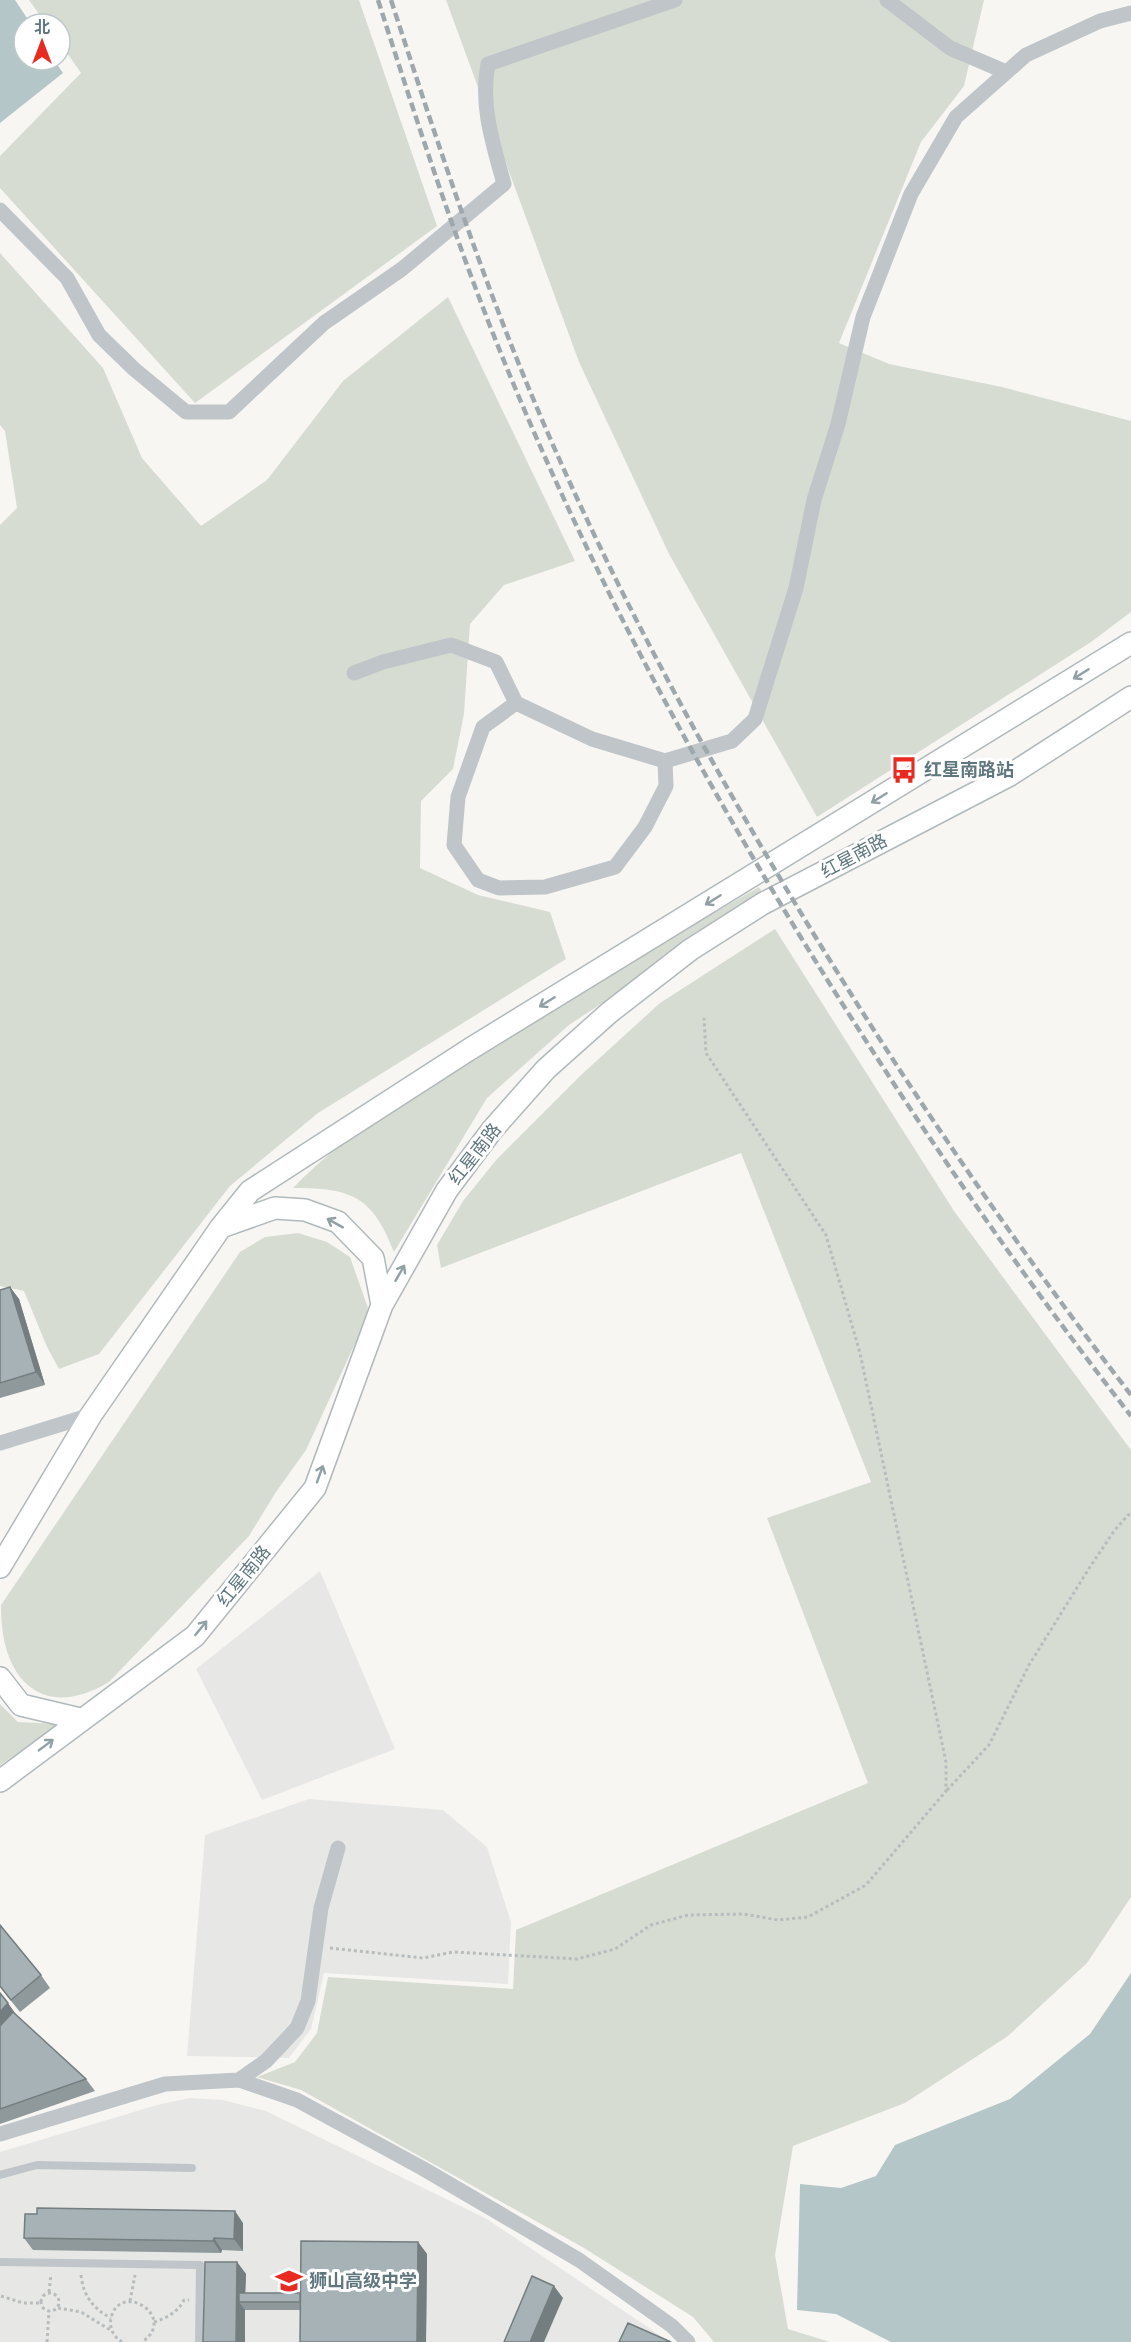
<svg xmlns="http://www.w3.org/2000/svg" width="1131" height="2342" viewBox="0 0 1131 2342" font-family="'Source Sans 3','Noto Sans SC',sans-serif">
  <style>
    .built { fill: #e7e8e6 }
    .green { fill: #d7dcd2 }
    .water { fill: #b4c6c7 }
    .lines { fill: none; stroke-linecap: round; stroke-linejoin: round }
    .secondary-casing { stroke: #b1b9bc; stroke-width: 24 }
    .path { stroke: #b7bcbe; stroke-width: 3; stroke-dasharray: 3 3; stroke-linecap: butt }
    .lane { stroke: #bfc5c8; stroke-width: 8 }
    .street { stroke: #bfc5c8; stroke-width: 15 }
    .secondary { stroke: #fff; stroke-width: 21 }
    .rail { stroke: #9ea8ac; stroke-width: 4.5; stroke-dasharray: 9 4.5; stroke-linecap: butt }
    .wall { fill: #8f999c }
    .shaded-wall { fill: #747d7f }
    .building { fill: #a6b2b5; stroke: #747d7f; stroke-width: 1.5 }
    .oneway { stroke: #90a0a5 }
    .labels { text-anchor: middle; stroke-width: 6; stroke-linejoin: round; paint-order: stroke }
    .poi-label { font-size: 18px; font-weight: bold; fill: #60777f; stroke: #fff; text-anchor: start }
    .street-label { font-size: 18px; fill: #60777f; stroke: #fff }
  </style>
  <rect width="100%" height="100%" fill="#f7f6f3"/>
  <path class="built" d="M320,1571L395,1749L262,1800L196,1669Z
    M309,1799L443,1810L487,1847L511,1922L508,1984L324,1973L311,2029L289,2058L187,2056L205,1835Z
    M190,2098L223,2100L266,2111L487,2219L670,2342H0V2152L157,2105Z"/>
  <path class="green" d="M29,0H359L437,226L195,403L0,188V156L81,73L60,43V24H46Z
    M446,0H984L964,86L921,142L839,343L889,364L1002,387L1131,421V612L1091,642L817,817L669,554L579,362Z
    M0,253L103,368L142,458L201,526L267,480L343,381L448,297L575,561L504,585L470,624L464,714L453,769L421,801L420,868L478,895L550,912L566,959L318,1113L230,1186L99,1354L59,1369L47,1347L24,1291L0,1286V525L17,508L5,431L0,425Z
    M759,887L764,896L569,1025L487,1098L394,1252C372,1196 352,1188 293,1188C350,1129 433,1080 504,1038C588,986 673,936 759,887Z
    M775,929L954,1211L1131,1450V1897L1087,1963L1008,2036L905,2103L793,2146L775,2255L788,2329L830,2342H714L693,2317L584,2248L301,2090L257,2077L295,2062L317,2033L328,1977L513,1989L516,1930L868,1783L767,1518L871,1482L741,1153L441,1268L437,1245L463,1201L497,1159L581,1075L660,1003Z
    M298,1233L327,1242L350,1257L368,1308L364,1324L306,1450L276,1492L249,1536L109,1682C42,1722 0,1680 1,1605L240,1252L265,1237Z
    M0,1704L18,1722L60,1724L0,1765Z"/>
  <path class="water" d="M0,0H15L31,24H24V60H54L63,73L0,123Z
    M1131,1973V2342H891L836,2314L797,2310L800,2184L841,2188L876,2176L895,2145L1010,2099L1090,2034Z"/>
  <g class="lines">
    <defs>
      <path id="secondary" d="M221,1227L275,1208L305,1210L338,1222L373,1258L382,1305
        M0,1567L91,1415L221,1227L250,1191L470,1049L1131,643
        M0,1678L21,1705L80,1719
        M0,1781L195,1636L315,1488L382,1305L447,1190L492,1130L546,1069L610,1012L690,950L762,904L1010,775L1131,697"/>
    </defs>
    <use href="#secondary" class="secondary-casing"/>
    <path class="path" d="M947,1790L989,1745L1029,1665L1088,1570L1114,1531L1131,1512
      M330,1948L423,1958L453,1952L577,1959L615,1949L651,1925L688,1915L743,1914L778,1920L808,1917L866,1885L946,1791V1762L860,1353L826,1235L706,1053L704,1018
      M81,2275C83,2295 93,2309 111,2318
      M49,2292L51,2274
      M41 2302a9 9 0 1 1 18 0a9 9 0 1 1-18 0Z
      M1,2296L23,2303H41
      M130,2301L135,2275
      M58,2308L81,2312L112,2331
      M154,2322C167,2318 178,2312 184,2300H189
      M47,2342L49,2311
      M122,2342C114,2337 109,2329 111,2318C120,2280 179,2317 142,2342"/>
    <path class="lane" d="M0,2175L37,2165L192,2168
      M0,2262L200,2265L199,2342"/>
    <path class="street" d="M887,0L950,48L1006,72
      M0,210L67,278L99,335L134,369L186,412H229L324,323L402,269L504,184C493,144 480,105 488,64L675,0
      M354,673L383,662L451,645L496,662L516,703L592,739L665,761L732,741L755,719L796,588L814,500L838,424L863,317L911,194L956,117L1026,55L1100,21L1131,13
      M516,703L483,727L458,797L454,845L478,880L499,888L545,887L615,867L645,827L666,786L665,761
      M0,1443L91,1415
      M239,2080L266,2061L297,2028L308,2001L321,1908L338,1848
      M0,2134L165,2084L239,2080L297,2100L422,2168L579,2260L672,2326L688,2342"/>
    <use href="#secondary" class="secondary"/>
    <path class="rail" d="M378,0C420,131 462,262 516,390C595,579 693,761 800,936C903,1103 1010,1261 1131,1416
      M391,0C433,129 475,258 527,384C605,573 704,754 810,928C909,1090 1015,1245 1131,1395"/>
  </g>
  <path class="wall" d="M10,1287L19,1299L45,1385L0,1398V1290Z
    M0,1925L41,1975L50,1988L20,2012L0,1987Z
    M0,1993L17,2016L86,2079L95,2091L0,2124Z
    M243,2223V2251L222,2250L221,2253L33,2250L24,2238Z
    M418,2242L427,2254L426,2342H300V2310H245L203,2342L237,2262L246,2274L245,2293H300Z"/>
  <path class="shaded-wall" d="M10,1287L19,1299L45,1385L36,1372Z
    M8,2003L17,2016L0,2034V2012Z
    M235,2211L243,2223V2251L234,2239Z
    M214,2238L222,2250L221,2253L213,2241Z
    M418,2242L427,2254L426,2342H417Z
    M237,2262L246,2274L245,2302H239L245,2310V2342H236Z
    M554,2286L563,2298L544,2342H530Z"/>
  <path class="building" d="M10,1287L36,1372L0,1383V1290Z
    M0,1925L41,1975L11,2000L0,1986Z
    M0,1993L8,2003L0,2012Z
    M13,2012L86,2079L0,2109V2026Z
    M37,2208L235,2211L234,2239L214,2238L213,2241L24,2238L25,2214H37Z
    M301,2241L418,2242L417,2342H300Z
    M205,2262H237L236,2342H203Z
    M532,2276L554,2286L530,2342H504Z
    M239,2293H300V2302H239Z
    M628,2323L671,2342H619Z"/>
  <defs><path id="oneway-shaft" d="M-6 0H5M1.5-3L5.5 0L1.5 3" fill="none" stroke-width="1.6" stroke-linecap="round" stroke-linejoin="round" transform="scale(1.5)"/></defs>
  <g class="oneway">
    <use href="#oneway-shaft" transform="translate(1081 674) rotate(148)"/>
    <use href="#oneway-shaft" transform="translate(879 798) rotate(148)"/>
    <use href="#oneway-shaft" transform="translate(713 900) rotate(148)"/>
    <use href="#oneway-shaft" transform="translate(547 1002) rotate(148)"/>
    <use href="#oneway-shaft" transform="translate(335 1223) rotate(-151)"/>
    <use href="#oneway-shaft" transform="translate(400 1273) rotate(-60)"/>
    <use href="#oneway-shaft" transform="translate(320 1474) rotate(-70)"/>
    <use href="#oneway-shaft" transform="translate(201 1628) rotate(-51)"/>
    <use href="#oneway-shaft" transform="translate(46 1745) rotate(-37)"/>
  </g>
  <defs>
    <symbol id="bus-bare" viewBox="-9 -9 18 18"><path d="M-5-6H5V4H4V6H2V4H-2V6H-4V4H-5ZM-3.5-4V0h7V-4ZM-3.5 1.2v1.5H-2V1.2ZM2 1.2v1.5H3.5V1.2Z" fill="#e92a20" stroke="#fff" stroke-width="2.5" paint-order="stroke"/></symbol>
    <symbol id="school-bare" viewBox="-9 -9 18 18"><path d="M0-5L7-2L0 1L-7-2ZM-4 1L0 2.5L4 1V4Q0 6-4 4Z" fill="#e92a20" stroke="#fff" stroke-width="2.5" paint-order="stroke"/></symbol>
  </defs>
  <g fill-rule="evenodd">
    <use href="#bus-bare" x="885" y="751" width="38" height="38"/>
    <use href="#school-bare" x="270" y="2262" width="38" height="38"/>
  </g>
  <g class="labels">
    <g class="poi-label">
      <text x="924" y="776">红星南路站</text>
      <text x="309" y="2287">狮山高级中学</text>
    </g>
    <g class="street-label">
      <text transform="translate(854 856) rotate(-28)" y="6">红星南路</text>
      <text transform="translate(475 1154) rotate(-52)" y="6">红星南路</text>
      <text transform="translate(244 1576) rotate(-51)" y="6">红星南路</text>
    </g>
  </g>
  <g transform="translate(42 42)"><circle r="28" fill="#ffffff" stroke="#bfc9cc" stroke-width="1.5"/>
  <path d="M0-4.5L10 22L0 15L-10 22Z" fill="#e92a20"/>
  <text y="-9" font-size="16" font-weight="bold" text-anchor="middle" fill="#60777f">北</text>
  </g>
</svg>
